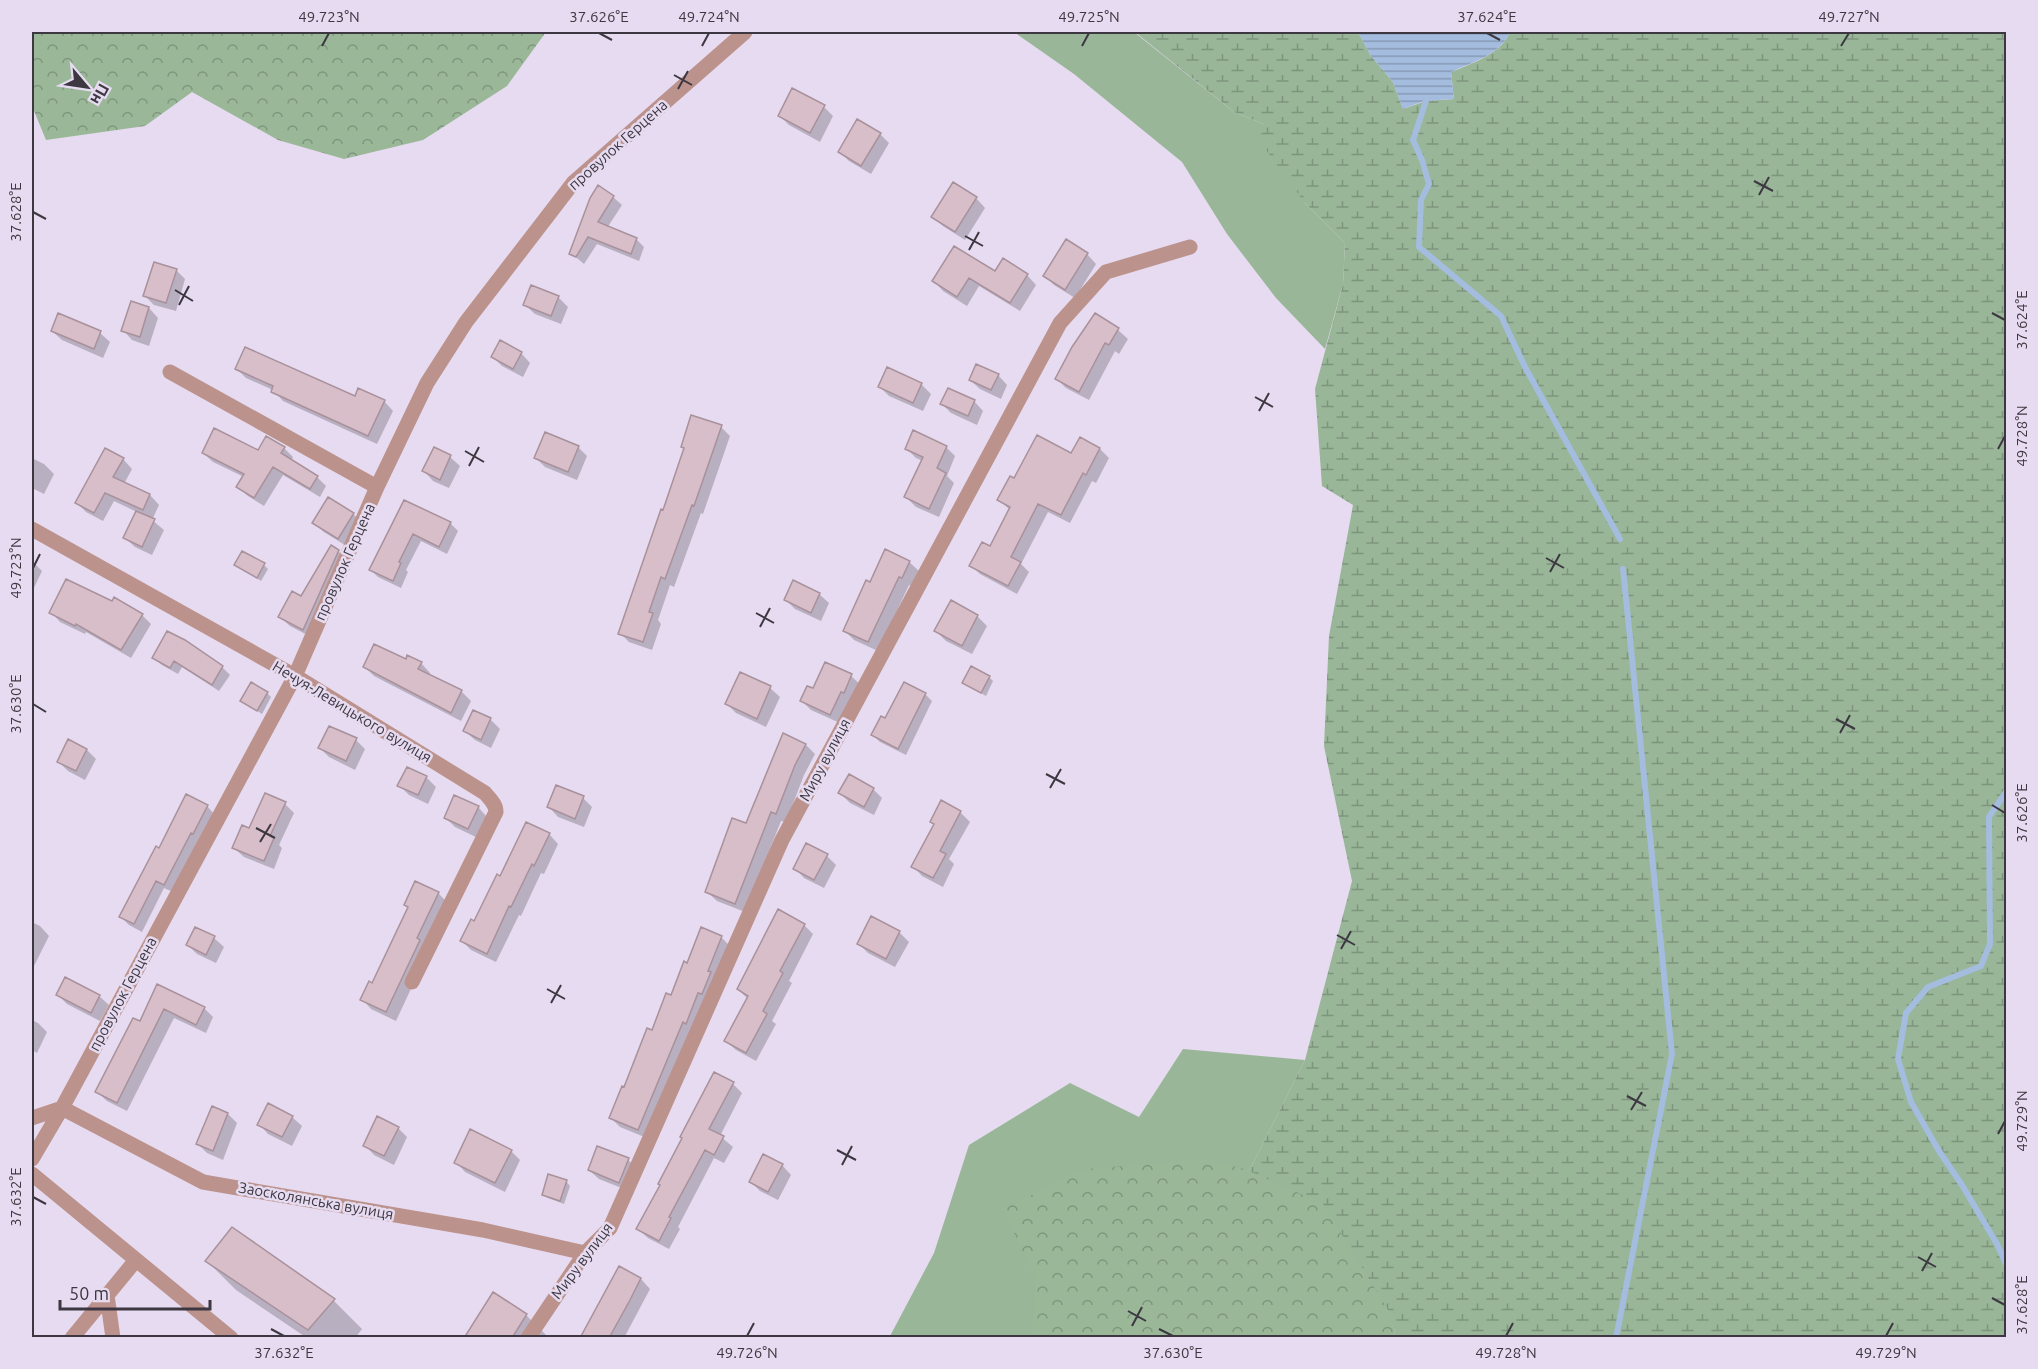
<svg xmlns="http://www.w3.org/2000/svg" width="2038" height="1369" viewBox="0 0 2038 1369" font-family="Ubuntu,sans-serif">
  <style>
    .green { fill: #99b698 }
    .forest { fill: url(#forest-crowns) }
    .wetland { fill: url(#wetland-marsh) }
    .water { fill: url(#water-rules) }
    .shadow { fill: #0003 }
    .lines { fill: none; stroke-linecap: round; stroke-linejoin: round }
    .stream { stroke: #a4bcde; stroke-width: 6 }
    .building { fill: #d7bec8; stroke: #a8919b; stroke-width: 1.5 }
    .minor { stroke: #bc928c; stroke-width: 15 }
    .ticks { fill: none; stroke: #3c3740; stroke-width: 2 }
    .labels { text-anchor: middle; stroke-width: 5; stroke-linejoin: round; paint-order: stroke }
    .street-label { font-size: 15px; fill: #3c3740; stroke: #e6dbf0 }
    .neatline { fill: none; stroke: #3c3740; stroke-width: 2 }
    .ticks-label { font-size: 15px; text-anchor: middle; fill: #3c3740 }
  </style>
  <defs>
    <pattern id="forest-crowns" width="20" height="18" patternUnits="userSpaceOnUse" patternTransform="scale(1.5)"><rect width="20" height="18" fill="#9ab798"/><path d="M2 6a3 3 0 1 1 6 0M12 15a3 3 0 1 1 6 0" fill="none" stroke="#7f967d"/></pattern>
    <pattern id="wetland-marsh" width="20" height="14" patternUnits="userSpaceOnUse" patternTransform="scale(1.5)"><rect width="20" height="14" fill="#99b698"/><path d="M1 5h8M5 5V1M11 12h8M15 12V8" fill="none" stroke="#7e957d"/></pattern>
    <pattern id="water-rules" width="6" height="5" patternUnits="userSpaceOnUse" patternTransform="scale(1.5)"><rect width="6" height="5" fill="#a4bcde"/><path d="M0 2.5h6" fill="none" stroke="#879ab5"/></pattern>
  </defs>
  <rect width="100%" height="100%" fill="#e6dbf0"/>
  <path class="green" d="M1014,32H1134L1234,112L1264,124L1305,203L1345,243L1343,284L1325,349L1276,298L1227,234L1182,162L1074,74Z
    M1183,1049L1305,1060L1249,1171L1042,1276L1035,1337L889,1338L934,1253L969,1145L1070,1083L1139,1117Z"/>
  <path class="forest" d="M32,32H546L507,86L423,140L344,159L278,140L192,92L145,126L46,140L32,106Z
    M1207,1159L1331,1193L1393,1307L1395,1337H1033L1035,1278L1003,1209L1086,1169Z"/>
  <path class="wetland" d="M1135,32H1358L1371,56L1393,82L1403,109L1426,101L1454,99L1451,72C1471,64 1501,54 1510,32H2006V1337H1395L1393,1318L1323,1204L1249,1171L1305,1060L1352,881L1324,746L1329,636L1353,505L1322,486L1315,389L1343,284L1345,243L1305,203L1255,135L1264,124L1234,112Z"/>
  <path class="water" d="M1358,32H1510C1501,54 1471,63 1451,72L1454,99L1424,101L1403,109L1393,82L1371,56Z"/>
  <path class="shadow" d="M824,107L833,116L820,142L789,125L780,116Z
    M880,134L889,143L871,174L849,161L840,152Z
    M613,197L622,205L607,228L636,239L644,247L639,261L597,244L584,264L571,253Z
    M976,198L985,208L965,240L943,226L933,217Z
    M1087,254L1096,264L1075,298L1054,285L1045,276Z
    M176,270L185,279L176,311L154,305L145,296Z
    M995,273L1027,275L1036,285L1020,311L979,286L967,306L943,291L934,281Z
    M558,297L568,307L561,324L535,314L525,305Z
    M149,308L158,318L149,346L132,340L123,330Z
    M59,315L100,333L110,342L103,358L62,340L52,331Z
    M1096,316L1118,330L1128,339L1119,354L1115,351L1089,400L1066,388L1057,379Z
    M521,353L530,363L523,377L502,366L492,356Z
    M237,369L355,398L384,401L393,411L377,444L283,401L273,390L246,378Z
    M998,375L1007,385L1001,399L980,389L970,380Z
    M921,384L931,394L923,411L889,396L880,387Z
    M974,401L983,411L977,425L951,413L942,404Z
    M721,427L730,436L703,514L701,513L674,587L670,585L658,620L661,624L652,650L629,642L620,633L664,512Z
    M1080,439L1100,449L1109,458L1096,483L1092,481L1070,523L1048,512L1021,564L1029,572L1017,594L980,574L971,565L990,548L1010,510L999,500L1014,480L1072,455Z
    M578,447L587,456L577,480L545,467L536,458Z
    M946,447L955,456L947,476L954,483L939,517L916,507L906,497L923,461L916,458L906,448Z
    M284,448L293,457L291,461L317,477L326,486L320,497L283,475L264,506L248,496L238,487L244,477L213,462L203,453L259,452Z
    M450,457L460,466L449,488L433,481L424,471Z
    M32,458L44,464L54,474L44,494L32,488Z
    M123,459L132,469L124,484L150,495L159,505L152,520L164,530L152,555L135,547L125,538L137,512L114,501L103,521L86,512L77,503Z
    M405,502L450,523L458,531L447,554L421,541L406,570L408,572L401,588L378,577L371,570Z
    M353,514L363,523L348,547L324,532L314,523Z
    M338,551L348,561L313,638L290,626L280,617L302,598Z
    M32,561L42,571L32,592Z
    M909,562L919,571L912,586L909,585L878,651L854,640L845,631L871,584Z
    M236,565H264L268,569L261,581Z
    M819,594L829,603L821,621L795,609L786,600Z
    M951,602L977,616L987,626L972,654L946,641L936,631Z
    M51,612L142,615L151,624L131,658L86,632L85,634L60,622Z
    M184,642L222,667L230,675L219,691L182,667L178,674L162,665L154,658Z
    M406,661L421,663L430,673L429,676L461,691L471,701L461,721L374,676L365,667Z
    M826,664L851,676L861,685L840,723L811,710L802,701L814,690Z
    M740,674L770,688L780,697L766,727L736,713L727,704Z
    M989,677L993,681L986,696L964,683Z
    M267,693L271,697L262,714L242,701Z
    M925,694L932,701L906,755L880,742L873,735Z
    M490,719L500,729L491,748L475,740L465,731Z
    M356,740L365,749L355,770L329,757L320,748Z
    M69,741L87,750L96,759L85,780L68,771L59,762Z
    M806,745L815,754L804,775L786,822L781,821L745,912L717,901L707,892L747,825Z
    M426,777L436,787L428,804L409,795L399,785Z
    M873,789L882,798L874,815L850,803L840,793Z
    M583,798L592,807L584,827L558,817L549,807Z
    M285,804L294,813L279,845L282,848L274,869L244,857L234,848L249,830Z
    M207,806L215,815L173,892L164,888L142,932L129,925L120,916L159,850Z
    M478,807L487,817L478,838L455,827L445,817Z
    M960,812L970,822L949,859L954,864L943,887L922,876L913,866Z
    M549,834L558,844L544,874L541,873L521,916L519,915L496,962L471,950L462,941L475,923L500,878Z
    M827,856L836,865L824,888L804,878L795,868Z
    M438,893L448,903L429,950L396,1021L371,1009L362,999Z
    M872,918L899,932L909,942L895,967L868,953L858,943Z
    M32,922L40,926L49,936L32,970Z
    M804,925L813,934L789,981L792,983L772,1021L776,1024L756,1061L736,1050L726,1041L748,999L738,989Z
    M196,929L214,938L224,947L216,963L197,954L188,945Z
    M721,937L730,946L647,1138L620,1127L611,1118L688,965Z
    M158,986L204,1008L213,1017L206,1033L174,1018L127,1111L107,1101L97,1092L140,1023Z
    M58,995L99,996L109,1005L100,1021L67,1004Z
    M32,1020L38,1023L47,1032L37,1053L32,1050Z
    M733,1084L742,1093L720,1136L733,1147L724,1163L714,1158L678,1227L680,1229L669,1249L648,1238L638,1229L683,1138Z
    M228,1114L237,1123L223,1160L207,1153L198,1144Z
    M292,1117L302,1126L292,1146L268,1134L259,1124Z
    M398,1128L407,1137L394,1165L374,1155L365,1145Z
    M511,1151L520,1160L505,1192L465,1172L456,1162Z
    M628,1160L638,1169L629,1191L599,1179L589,1170Z
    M782,1165L791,1175L778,1200L760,1191L751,1182Z
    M566,1181L570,1186L564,1204L548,1198L543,1194Z
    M207,1261L334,1301L362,1329L355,1338H307L236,1290Z
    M620,1268L641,1279L650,1289L624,1338H582Z
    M526,1315L549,1338H466Z"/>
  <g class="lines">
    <path class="stream" d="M1426,101L1413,140L1422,160L1429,184L1421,200L1419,247L1501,316L1525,367L1620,539
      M2006,792L1989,817L1990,944L1981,966L1928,987L1906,1013L1898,1059L1911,1102L1939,1151L1962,1185L1997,1244L2006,1264
      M1616,1338L1672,1054L1623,569"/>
  </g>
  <path class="building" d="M792,88L825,105L810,133L778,116Z
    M857,119L881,133L861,166L838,152Z
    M953,182L977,197L955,232L931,217Z
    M598,185L614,196L598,222L637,238L631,254L588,237L576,257L569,254L590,198Z
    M1066,239L1088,253L1065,290L1043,276Z
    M954,246L995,271L1003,258L1028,274L1010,303L969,278L957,297L932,281Z
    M154,262L177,269L166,303L143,296Z
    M531,285L559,296L551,316L523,305Z
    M131,301L149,307L140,337L121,331Z
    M58,313L101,331L94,349L51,331Z
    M1095,313L1119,328L1109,345L1105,343L1079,392L1055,379L1072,347Z
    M500,340L522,352L513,369L491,357Z
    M245,347L355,396L358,388L385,400L368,436L271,392L273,386L235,369Z
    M976,364L999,374L991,390L969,380Z
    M887,367L922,383L913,403L878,387Z
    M948,388L975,400L968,416L940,404Z
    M691,415L722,425L694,506L692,505L665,579L661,577L649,612L653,613L643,642L618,634L661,509L663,510L684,448L681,447Z
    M214,428L258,450L266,436L285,447L281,453L318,476L310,489L273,467L254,498L236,487L244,474L202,453Z
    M913,430L947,446L937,468L946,473L929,509L904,497L923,457L905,449Z
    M545,432L579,446L568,472L534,458Z
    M1037,435L1071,453L1080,437L1100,448L1086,475L1083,473L1061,515L1038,504L1011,557L1021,562L1008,586L969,566L982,542L990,546L1010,507L997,500L1010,476L1014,478Z
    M434,447L451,455L440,480L422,471Z
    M105,448L124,458L113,477L150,494L143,510L105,493L94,513L75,503Z
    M328,497L354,513L338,539L312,523Z
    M404,500L451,522L439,547L413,534L399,562L401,563L393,581L369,570Z
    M136,511L155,519L142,547L123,538Z
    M331,545L339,550L303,630L278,617L292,591L301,596Z
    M885,549L910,561L902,578L899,577L868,642L843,631L866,580L870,582Z
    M242,551L265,563L257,578L234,565Z
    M66,579L112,601L114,597L143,614L121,650L76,624L75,626L49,613Z
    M793,580L820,593L811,613L784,600Z
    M951,600L978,615L962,646L934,631Z
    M167,631L185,640L223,666L212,685L174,661L170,668L152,658Z
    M374,644L406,659L407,655L422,662L418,669L462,690L451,713L363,667Z
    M825,662L852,674L844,693L841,692L830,715L800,701L807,686L813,688Z
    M971,666L990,676L981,693L962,683Z
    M740,672L771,686L757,719L725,704Z
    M251,682L268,692L257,711L240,701Z
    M904,682L926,693L898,749L871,735L881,716L885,718Z
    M473,710L491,718L481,740L463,731Z
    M329,726L357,738L346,761L318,748Z
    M783,733L806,744L795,765L776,814L771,812L735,904L705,892L732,818L746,823Z
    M68,739L87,749L76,771L57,762Z
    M407,767L427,776L418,795L397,786Z
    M849,774L874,788L864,807L838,793Z
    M556,785L584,796L575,819L547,807Z
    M265,793L286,802L270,836L274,838L264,861L232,848L242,825L249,828Z
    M186,794L208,805L193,834L191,833L164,885L156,881L134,924L119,917L156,846L159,848Z
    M454,795L479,806L468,829L444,818Z
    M941,800L961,811L940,851L946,854L933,878L911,867L934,824L930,822Z
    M526,822L550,833L534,866L532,864L511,907L509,906L487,954L460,941L471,919L474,921L497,874L500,876Z
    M806,843L828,854L814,880L793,869Z
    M415,881L439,892L417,938L420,940L386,1012L360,1000L369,981L372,983L408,907L404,905Z
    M778,909L805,924L780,971L783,973L763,1011L767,1014L746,1053L724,1041L748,996L737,989Z
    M871,916L900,931L886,959L857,944Z
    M195,927L215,936L206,955L186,945Z
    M701,927L722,936L708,971L711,972L702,994L698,993L686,1024L683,1022L638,1130L609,1118L622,1086L624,1087L647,1028L652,1030L666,993L671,995L684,961L687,963Z
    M65,977L100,995L91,1013L56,995Z
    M157,984L205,1007L196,1025L164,1009L117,1103L95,1092L133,1018L140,1021Z
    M714,1072L734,1082L709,1129L724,1136L714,1155L705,1150L669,1217L671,1218L659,1241L636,1229L660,1185L658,1184L682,1138L680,1137Z
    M268,1103L293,1116L282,1137L257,1125Z
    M212,1106L228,1113L213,1151L196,1144Z
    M377,1116L399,1127L384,1156L363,1146Z
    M470,1129L512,1150L495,1183L454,1163Z
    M597,1146L629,1158L619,1183L588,1170Z
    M763,1154L783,1164L768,1192L749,1182Z
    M548,1174L567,1180L560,1201L542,1195Z
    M232,1227L335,1299L308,1330L205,1261Z
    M619,1266L641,1278L630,1300L609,1338H580Z
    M493,1292L527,1314L512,1338H464Z"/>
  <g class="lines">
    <path class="minor" d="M170,372L377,487
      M32,529L295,676L485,793C490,799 496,804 496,812L412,982
      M32,1118L62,1108L203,1182L483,1230L585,1253
      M32,1159L62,1108L295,676L377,487L427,383L466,322L573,183L745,32
      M32,1174L231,1338
      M107,1295L113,1338
      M72,1338L136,1260
      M528,1338L585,1253L610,1228L782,840L1060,323L1106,272L1190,247"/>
  </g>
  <path class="ticks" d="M599,33L612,40M1487,33L1500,40M322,46L329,33M702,46L709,33M1082,46L1089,33M1841,46L1849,33M674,75L692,85M678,89L688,71M1754,181L1773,191M1759,195L1769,177M33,212L46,219M965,236L983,246M969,250L979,232M175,290L193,301M179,305L189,286M1992,313L2005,320M1255,397L1273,407M1259,411L1269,393M1998,449L2005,436M465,451L484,462M469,466L479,447M1546,558L1564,568M33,568L40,554M1550,572L1560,554M756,613L774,623M760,627L770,608M33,704L46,712M1836,719L1855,729M1840,733L1850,715M1046,774L1065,784M1050,788L1061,769M1992,805L2005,813M256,828L275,838M260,842L271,824M1337,935L1355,945M1341,949L1351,931M547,989L565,999M551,1003L561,985M1627,1096L1646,1106M1631,1110L1642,1092M1998,1134L2005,1121M837,1150L856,1160M842,1165L852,1146M33,1197L46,1204M1918,1257L1936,1267M1922,1271L1932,1253M1992,1298L2005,1305M1128,1311L1146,1321M1132,1326L1142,1307M271,1329L284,1336M1159,1329L1173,1336M747,1336L754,1323M1506,1336L1513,1323M1886,1336L1893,1323"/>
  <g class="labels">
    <g class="street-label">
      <text transform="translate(618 145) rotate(-42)" y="5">провулок Герцена</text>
      <text transform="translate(345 562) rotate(-66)" y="5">провулок Герцена</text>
      <text transform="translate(352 712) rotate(31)" y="5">Нечуя-Левицького вулиця</text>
      <text transform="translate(825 760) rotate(-62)" y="5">Миру вулиця</text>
      <text transform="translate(123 994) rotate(-62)" y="5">провулок Герцена</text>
      <text transform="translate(316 1201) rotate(10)" y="5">Заосколянська вулиця</text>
      <text transform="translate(582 1261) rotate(-53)" y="5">Миру вулиця</text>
    </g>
  </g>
  <rect width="2038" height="1369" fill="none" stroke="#e6dbf0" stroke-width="66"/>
  <g transform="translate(87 87) rotate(119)" stroke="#e6dbf0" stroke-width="4.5" paint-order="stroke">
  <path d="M0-4.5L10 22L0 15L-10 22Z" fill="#3c3740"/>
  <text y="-9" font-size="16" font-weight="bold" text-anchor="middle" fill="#3c3740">Пн</text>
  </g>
  <path d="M60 1300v9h150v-9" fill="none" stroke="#3c3740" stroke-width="3"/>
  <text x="69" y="1300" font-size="18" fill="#3c3740" stroke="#e6dbf0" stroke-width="4.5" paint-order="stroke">50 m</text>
  <rect x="33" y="33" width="1972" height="1303" class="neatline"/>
  <g class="ticks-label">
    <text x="329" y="22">49.723°N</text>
    <text x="599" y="22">37.626°E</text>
    <text x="709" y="22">49.724°N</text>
    <text x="1089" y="22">49.725°N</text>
    <text x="1487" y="22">37.624°E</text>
    <text x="1849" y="22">49.727°N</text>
    <text transform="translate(16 212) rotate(-90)" y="5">37.628°E</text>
    <text transform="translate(2022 320) rotate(-90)" y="5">37.624°E</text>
    <text transform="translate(2022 436) rotate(-90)" y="5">49.728°N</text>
    <text transform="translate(16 568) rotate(-90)" y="5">49.723°N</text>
    <text transform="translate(16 704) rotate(-90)" y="5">37.630°E</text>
    <text transform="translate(2022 813) rotate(-90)" y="5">37.626°E</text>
    <text transform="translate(2022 1121) rotate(-90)" y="5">49.729°N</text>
    <text transform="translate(16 1197) rotate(-90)" y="5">37.632°E</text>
    <text transform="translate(2022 1305) rotate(-90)" y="5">37.628°E</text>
    <text x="284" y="1358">37.632°E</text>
    <text x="747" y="1358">49.726°N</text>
    <text x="1173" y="1358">37.630°E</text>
    <text x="1506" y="1358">49.728°N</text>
    <text x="1886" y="1358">49.729°N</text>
  </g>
</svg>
